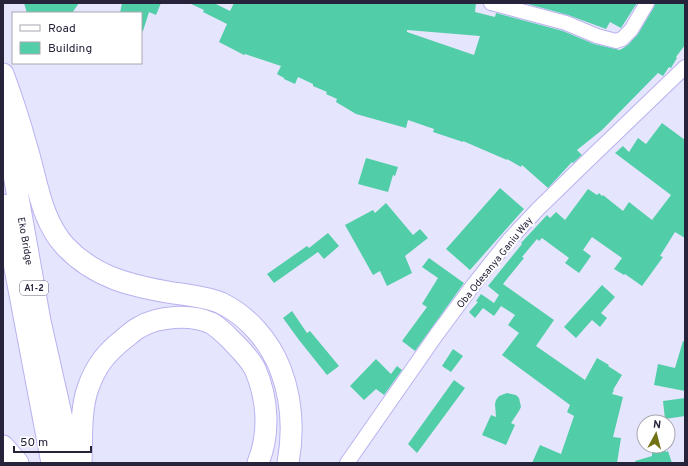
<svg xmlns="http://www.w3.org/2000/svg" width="688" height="466" viewBox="0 0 688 466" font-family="Overpass,sans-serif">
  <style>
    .building { fill: #51cea7; fill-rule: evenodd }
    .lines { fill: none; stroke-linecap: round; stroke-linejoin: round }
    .minor-casing { stroke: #b9b2ef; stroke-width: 16 }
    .highway-casing { stroke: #b9b2ef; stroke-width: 23 }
    .minor { stroke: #fff; stroke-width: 14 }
    .highway { stroke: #fff; stroke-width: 21 }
    .labels { text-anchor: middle; stroke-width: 4; stroke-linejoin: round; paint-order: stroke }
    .shield { fill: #fff; stroke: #676575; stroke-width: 1 }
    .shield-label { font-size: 9px; font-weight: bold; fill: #26233a }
    .street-label { font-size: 10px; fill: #26233a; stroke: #fff }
  </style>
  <rect width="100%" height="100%" fill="#e6e5fe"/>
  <path class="building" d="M24,3H79L72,13H27Z
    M122,3H161L156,15L149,12L143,31H141V13H120Z
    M189,3H214L230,11L234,3H476L475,12L495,17L496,13L563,31L594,44L620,50L628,45L638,34L654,7L655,3H685V45L676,57L677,58L671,68L669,67L663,76L658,73L602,130L577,150L582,155L573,163L572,162L548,188L522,165L521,167L507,159V160L463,141V142L433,132L434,129L408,120L406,128L356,114L336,102L337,99L326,94L327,92L313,86V84L298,77L295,84L284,79V78L277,74L281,66L245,54L244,55L219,42L227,24L203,12L204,10ZM407,30L480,36L474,55L407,32Z
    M524,3H637L621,28L610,22L606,29L568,15Z
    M662,123L685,140V238L675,232L660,256L663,257L642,286L625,274L624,275L614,269L622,258L592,237L583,250L591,256L579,273L565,263L569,258L542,238L539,241L537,239L522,257L524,258L503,284L554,320L536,346L585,380L597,358L609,365L608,366L622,375L613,390H614L612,394L623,397L613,437L621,438L617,463H532L540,445L561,454L574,416L567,412L570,405L502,355L519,333L508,325L515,315L501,306L494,316L483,308L475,318L469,312L478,302L476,301L481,294L494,303L499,295L488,286L522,244L521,243L547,215L550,218L556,212L565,220L588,189L597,195L599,193L602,196L603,195L623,211L629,202L652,220L671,195L615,153L623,146L629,152L638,138L646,144Z
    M366,158L398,167L395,176L393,175L388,192L358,184Z
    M500,188L524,209L470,270L446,249Z
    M386,203L413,235L420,229L428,238L405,256L412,273L387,286L380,271L373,275L345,225L373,210L375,213Z
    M328,233L339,246L324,259L318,252L274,283L267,274L307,246L309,248Z
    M429,258L464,283L415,351L402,341L427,307L422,304L438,278L422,267Z
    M602,285L615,297L601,313L607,318L600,327L592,320L576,338L564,327Z
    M292,311L307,333L310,331L339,366L327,375L299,340L283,318Z
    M683,341L685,342V391L654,385L658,364L675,368Z
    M453,349L463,356L451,372L442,366Z
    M376,359L391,374L397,366L402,370L384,395L376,389L364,400L350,386Z
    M454,380L465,388L417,453L408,444Z
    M507,393L516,395L519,398L521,407L519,411L511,423L515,425L506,445L482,435L491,415L496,417L495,404L496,400L499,396Z
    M685,398V416L665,419L663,401Z
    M652,446H664L666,452L668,451L672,463H636L635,461L652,456Z"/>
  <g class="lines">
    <defs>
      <path id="minor" d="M491,3L566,23L597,36L616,41L622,39L631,30L647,3
        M347,463L437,334L474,284L509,240L538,209L578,170L685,67"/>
      <path id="highway" d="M3,74C12,98 20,123 27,148C37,181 41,220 65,246C95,278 132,286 173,293C189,295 206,297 221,303C248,316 269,341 280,368C292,399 294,430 288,463
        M3,113L40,321L72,463
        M3,205L52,463
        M3,446L18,463
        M81,463C82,440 80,410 88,388C96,365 107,352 125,338C130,334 135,329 140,327C158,316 191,314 211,323C220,328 227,336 234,343C241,350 250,359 255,369C268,399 270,433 258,463"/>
    </defs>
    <use href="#minor" class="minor-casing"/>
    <use href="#highway" class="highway-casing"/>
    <use href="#minor" class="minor"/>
    <use href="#highway" class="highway"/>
  </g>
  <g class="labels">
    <rect class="shield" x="20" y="281" width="28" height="14" rx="3"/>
    <g class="shield-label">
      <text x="34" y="291">A1-2</text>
    </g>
    <g class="street-label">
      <text transform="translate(26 241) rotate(80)" y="4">Eko Bridge</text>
      <text transform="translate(494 262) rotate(-51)" y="4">Oba Odesanya Ganiu Way</text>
    </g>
  </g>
  <rect width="688" height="466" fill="none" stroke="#26233a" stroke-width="8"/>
  <rect x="12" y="12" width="130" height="52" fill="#ffffff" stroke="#a8a7b0"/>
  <rect x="20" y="25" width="20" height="6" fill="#ffffff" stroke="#a8a7b0"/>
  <text x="48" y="32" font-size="12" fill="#26233a">Road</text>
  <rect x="20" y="42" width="20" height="12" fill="#51cea7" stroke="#a8a7b0"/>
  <text x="48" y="52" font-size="12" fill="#26233a">Building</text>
  <g transform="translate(656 434) rotate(7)"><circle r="19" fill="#ffffff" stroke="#a8a7b0"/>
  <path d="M0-3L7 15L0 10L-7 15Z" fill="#717115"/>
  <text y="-6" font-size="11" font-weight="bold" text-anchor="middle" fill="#26233a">N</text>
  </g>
  <path d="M14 446v6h77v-6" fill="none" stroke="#26233a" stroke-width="2"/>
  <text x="20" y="446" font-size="12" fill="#26233a" stroke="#ffffff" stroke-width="3" paint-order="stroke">50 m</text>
</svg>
